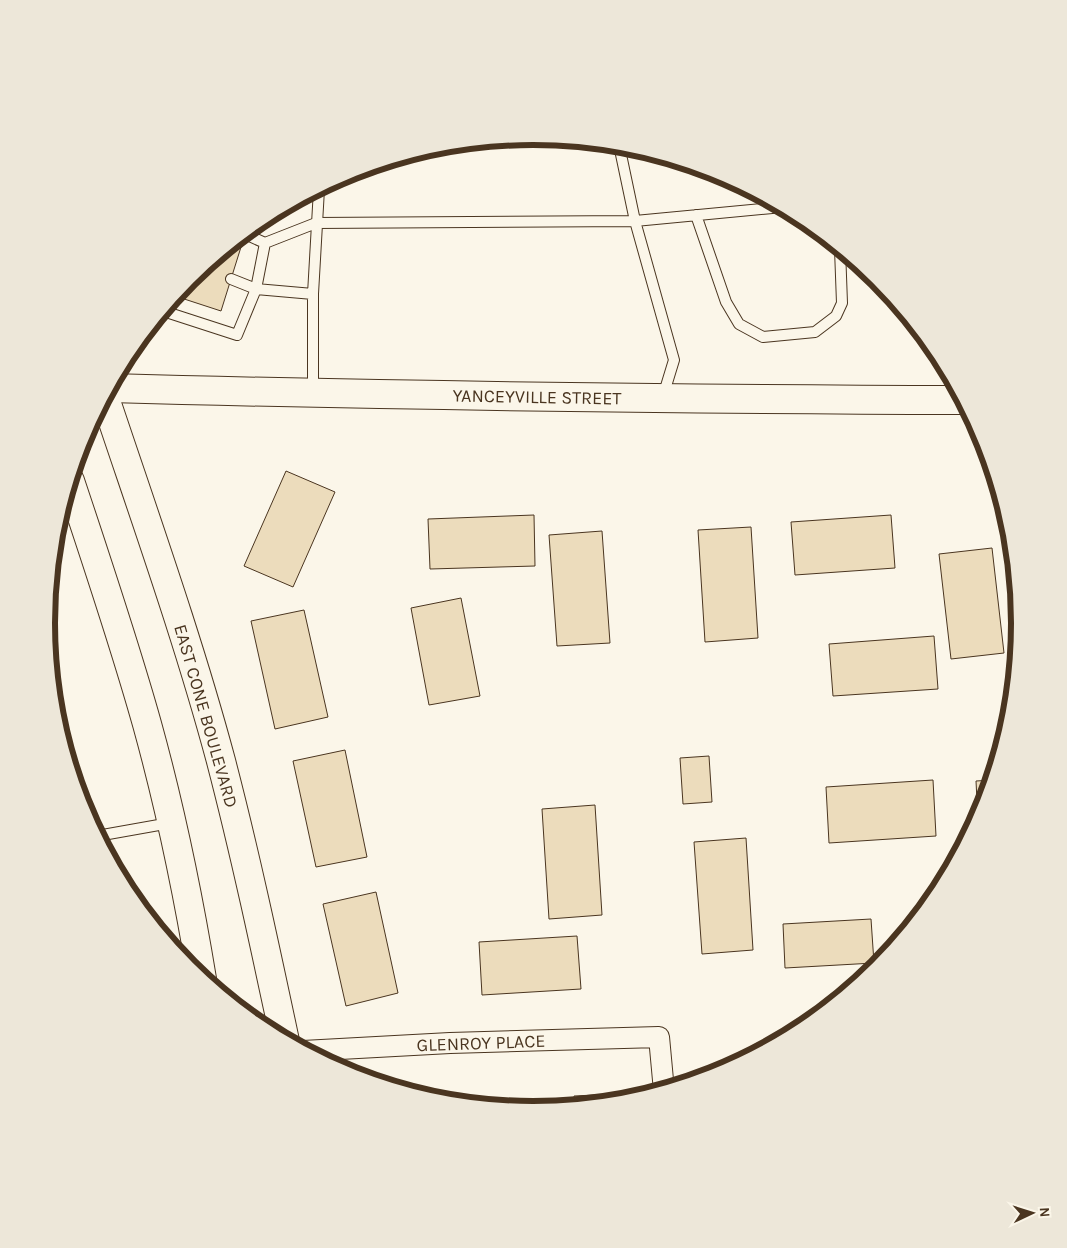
<svg xmlns="http://www.w3.org/2000/svg" width="1067" height="1248" viewBox="0 0 1067 1248" font-family="Karla,sans-serif">
  <style>
    .building { fill: #ecdcbc; stroke: #4a3520 }
    .lines { fill: none; stroke-linecap: round; stroke-linejoin: round }
    .lane-casing { stroke: #4a3520; stroke-width: 12 }
    .street-casing { stroke: #4a3520; stroke-width: 22 }
    .secondary-casing { stroke: #4a3520; stroke-width: 30 }
    .primary-casing { stroke: #4a3520; stroke-width: 30 }
    .lane { stroke: #fbf6e9; stroke-width: 10 }
    .street { stroke: #fbf6e9; stroke-width: 20 }
    .secondary { stroke: #fbf6e9; stroke-width: 28 }
    .primary { stroke: #fbf6e9; stroke-width: 28 }
    .labels { text-anchor: middle; stroke-width: 4; stroke-linejoin: round; paint-order: stroke }
    .street-label { font-size: 18px; fill: #4a3520; stroke: #fbf6e9 }
    .rim { fill: none; stroke: #4a3520; stroke-width: 6 }
  </style>
  <rect width="100%" height="100%" fill="#fbf6e9"/>
  <path class="building" d="M236,241L235,245L241,247L221,311L175,296L189,279Z
    M286,471L335,492L293,587L244,566Z
    M534,515L535,566L430,569L428,519Z
    M891,515L895,568L795,575L791,522Z
    M751,527L758,638L705,642L698,530Z
    M602,531L610,643L557,646L549,535Z
    M992,548L1004,653L951,659L939,554Z
    M461,598L480,696L429,705L411,608Z
    M304,610L328,717L275,729L251,621Z
    M934,636L938,689L833,696L829,644Z
    M345,750L367,857L316,867L293,761Z
    M709,756L712,802L683,804L680,758Z
    M933,780L936,836L829,843L826,787Z
    M993,780L984,811L978,821L976,781Z
    M595,805L602,915L549,919L542,809Z
    M746,838L753,950L702,954L694,842Z
    M376,892L398,993L346,1006L323,904Z
    M871,919L874,963L785,968L783,924Z
    M577,936L581,989L482,995L479,942Z
    M614,1094L615,1103L575,1107L574,1096Z"/>
  <g class="lines">
    <defs>
      <path id="lane" d="M696,215L726,302L739,324L763,337L815,332L836,316L842,303L840,249
        M265,243L316,223L635,221L619,145
        M231,279L256,289L265,243L245,234
        M163,311L237,335L256,289L313,294
        M313,393V294L319,189
        M663,396L674,360L635,221L783,207
        M97,836L170,823"/>
      <path id="street" d="M303,1051L450,1043L659,1037L664,1091"/>
      <path id="secondary" d="M110,388C395,396 679,399 964,400"/>
      <path id="primary" d="M105,398C145,518 188,638 221,761C245,853 265,947 285,1041
        M70,481C97,562 124,642 147,724C170,807 188,894 202,979"/>
    </defs>
    <use href="#lane" class="lane-casing"/>
    <use href="#street" class="street-casing"/>
    <use href="#secondary" class="secondary-casing"/>
    <use href="#primary" class="primary-casing"/>
    <use href="#lane" class="lane"/>
    <use href="#street" class="street"/>
    <use href="#secondary" class="secondary"/>
    <use href="#primary" class="primary"/>
  </g>
  <g class="labels">
    <g class="street-label">
      <text transform="translate(537 397) rotate(1)" y="6">YANCEYVILLE STREET</text>
      <text transform="translate(206 716) rotate(74)" y="6">EAST CONE BOULEVARD</text>
      <text transform="translate(481 1043) rotate(-2)" y="6">GLENROY PLACE</text>
    </g>
  </g>
  <path d="M0 0H1067V1248H0ZM55 623a478 478 0 1 1 956 0a478 478 0 1 1-956 0Z" fill="#ede7d9" fill-rule="evenodd"/>
  <path class="rim" d="M55 623a478 478 0 1 1 956 0a478 478 0 1 1-956 0Z"/>
  <g transform="translate(1032 1213) rotate(86)" stroke="#fbf6e9" stroke-width="4" paint-order="stroke">
  <path d="M0-4L9 19L0 12L-9 19Z" fill="#4a3520"/>
  <text y="-8" font-size="14" font-weight="bold" text-anchor="middle" fill="#4a3520">N</text>
  </g>
</svg>
